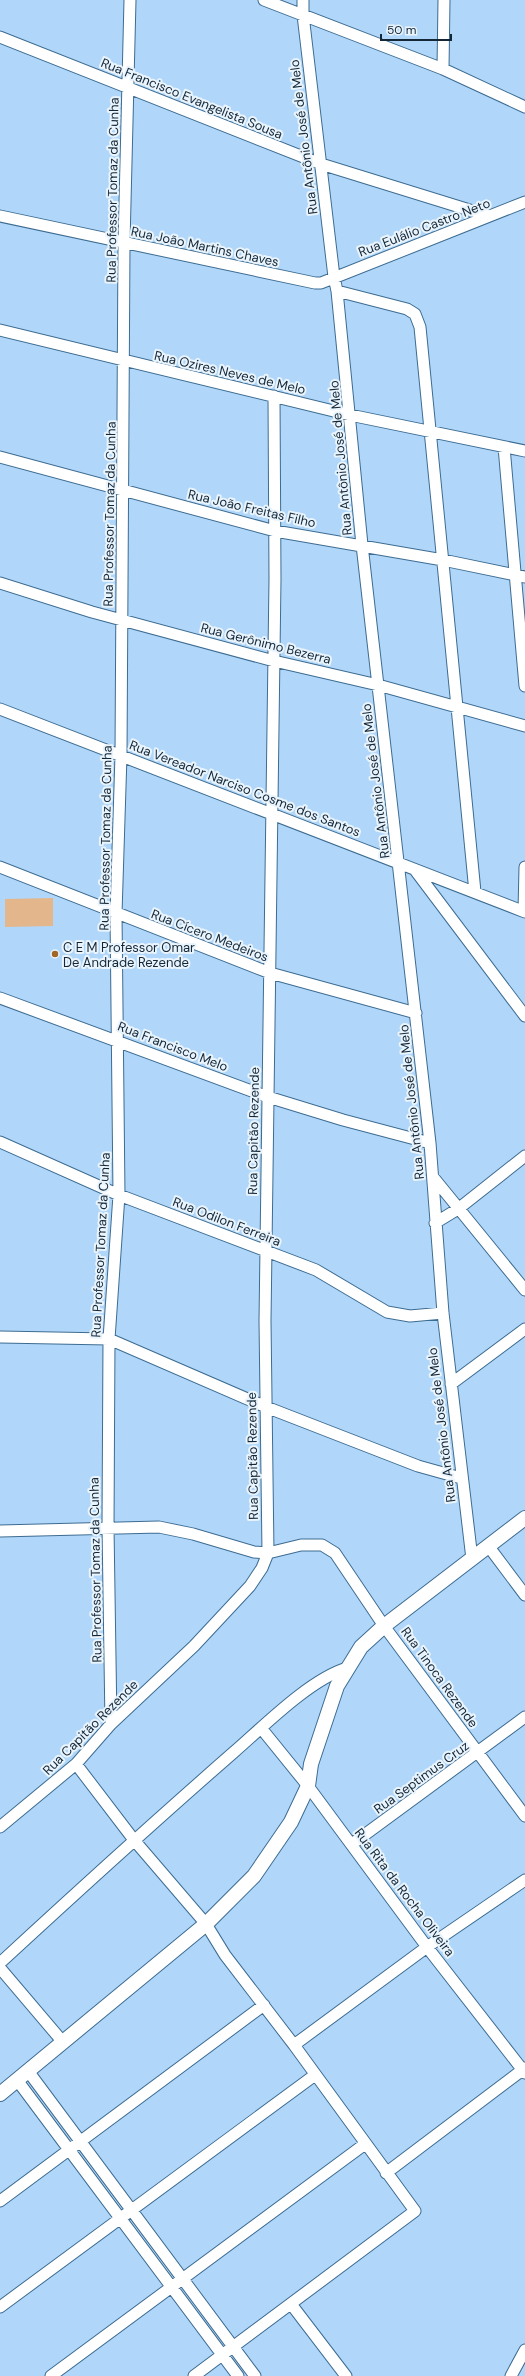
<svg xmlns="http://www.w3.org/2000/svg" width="525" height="2376" viewBox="0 0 525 2376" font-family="'DM Sans',sans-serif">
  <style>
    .grass { fill: #e3b68b }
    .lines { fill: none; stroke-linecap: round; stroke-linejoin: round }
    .minor-casing { stroke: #3d6c92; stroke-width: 13 }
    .major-casing { stroke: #3d6c92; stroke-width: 16 }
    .minor { stroke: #fff; stroke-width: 11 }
    .major { stroke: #fff; stroke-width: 14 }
    .poi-dot { fill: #a16626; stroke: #eaf4fd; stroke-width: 1.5 }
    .labels { text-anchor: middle; stroke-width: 4; stroke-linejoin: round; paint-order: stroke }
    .street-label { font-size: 13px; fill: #132737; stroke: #eaf4fd }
    .poi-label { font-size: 13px; fill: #132737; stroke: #eaf4fd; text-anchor: start }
  </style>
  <rect width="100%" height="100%" fill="#b0d7f9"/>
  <path class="grass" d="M53,898V926L5,927V899Z"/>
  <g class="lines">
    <defs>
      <path id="minor" d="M264,0L443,69L525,107
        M303,0V15L334,277L337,291L362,545L430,1143L443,1313L472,1559
        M0,37L321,164L489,216
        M443,69L444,0
        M0,216L315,283H321L525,202
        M337,291L407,309L415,314L420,327L475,892
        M0,330L350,415L525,451
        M504,447L525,686
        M0,457L275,531L443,560L525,577
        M0,583L92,612L274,661L378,685L525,726
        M0,709L525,912
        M0,867L270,973L416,1013
        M415,870L525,1016
        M524,911L525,867
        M0,998L268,1097L343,1120L430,1143
        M0,1142L119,1195L316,1270L387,1312L410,1316L443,1313
        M433,1177L525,1290
        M435,1223L458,1209L525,1156
        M0,1337L109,1339L266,1407L418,1466L461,1478
        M451,1384L525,1329
        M0,1531L159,1527L193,1534L254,1552L268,1553L301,1545H322L335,1553L384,1626L525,1816
        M489,1547L525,1595
        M111,1724L108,1527L109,1339L119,1195L116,914L121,755L124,243L130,0
        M261,1728L308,1786L427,1947L525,2073
        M76,1764L134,1840L206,1924L225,1955L294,2045L415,2211L194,2376
        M0,1827L76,1764L111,1724L194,1646L250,1586L262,1568L268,1553L265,1321L275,579L274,396
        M352,1844L525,1717
        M0,1963C77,1892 155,1821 234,1752C264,1726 309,1680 347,1668
        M0,1968L62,2041
        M294,2045L427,1947L525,1880
        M28,2071L255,2376
        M17,2080L238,2376
        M386,2173L525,2068
        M0,2201L264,2005
        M291,2304L346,2376
        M0,2307L315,2075
        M51,2376L365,2144
        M511,2376L525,2350"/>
      <path id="major" d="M0,2094L206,1924L254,1876L291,1822L308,1786L311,1764L337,1686L361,1647L384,1626L525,1518"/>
    </defs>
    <use href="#minor" class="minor-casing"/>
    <use href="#major" class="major-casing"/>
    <use href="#minor" class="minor"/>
    <use href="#major" class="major"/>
  </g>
  <circle class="poi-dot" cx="55" cy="954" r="4"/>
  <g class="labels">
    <g class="street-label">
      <text transform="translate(192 98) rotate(22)" y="5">Rua Francisco Evangelista Sousa</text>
      <text transform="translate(303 137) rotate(-97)" y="5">Rua Antônio José de Melo</text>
      <text transform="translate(112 190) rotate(-89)" y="5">Rua Professor Tomaz da Cunha</text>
      <text transform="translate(424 227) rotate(-21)" y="5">Rua Eulálio Castro Neto</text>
      <text transform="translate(205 246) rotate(12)" y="5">Rua João Martins Chaves</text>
      <text transform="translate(230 372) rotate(13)" y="5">Rua Ozires Neves de Melo</text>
      <text transform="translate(340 458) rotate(-95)" y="5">Rua Antônio José de Melo</text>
      <text transform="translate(252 508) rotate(13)" y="5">Rua João Freitas Filho</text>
      <text transform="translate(109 514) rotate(-89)" y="5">Rua Professor Tomaz da Cunha</text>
      <text transform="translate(266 643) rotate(14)" y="5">Rua Gerônimo Bezerra</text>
      <text transform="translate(375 781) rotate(-97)" y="5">Rua Antônio José de Melo</text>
      <text transform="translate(245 788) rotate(21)" y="5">Rua Vereador Narciso Cosme dos Santos</text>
      <text transform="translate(105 838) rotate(-89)" y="5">Rua Professor Tomaz da Cunha</text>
      <text transform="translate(210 935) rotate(21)" y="5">Rua Cícero Medeiros</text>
      <text transform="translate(173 1046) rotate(21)" y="5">Rua Francisco Melo</text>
      <text transform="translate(411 1102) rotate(-96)" y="5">Rua Antônio José de Melo</text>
      <text transform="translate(253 1131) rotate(-89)" y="5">Rua Capitão Rezende</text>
      <text transform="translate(227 1221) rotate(21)" y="5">Rua Odilon Ferreira</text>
      <text transform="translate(100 1245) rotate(-87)" y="5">Rua Professor Tomaz da Cunha</text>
      <text transform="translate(441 1425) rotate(-97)" y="5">Rua Antônio José de Melo</text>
      <text transform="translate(252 1456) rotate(-91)" y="5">Rua Capitão Rezende</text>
      <text transform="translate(95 1570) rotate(-91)" y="5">Rua Professor Tomaz da Cunha</text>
      <text transform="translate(440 1677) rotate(54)" y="5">Rua Tinoca Rezende</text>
      <text transform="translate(90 1727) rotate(-45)" y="5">Rua Capitão Rezende</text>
      <text transform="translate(421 1777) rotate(-36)" y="5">Rua Septimus Cruz</text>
      <text transform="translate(405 1892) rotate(53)" y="5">Rua Rita da Rocha Oliveira</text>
    </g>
    <g class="poi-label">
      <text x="63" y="952">C E M Professor Omar<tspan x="63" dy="15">De Andrade Rezende</tspan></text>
    </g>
  </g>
  <path d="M381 34v6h70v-6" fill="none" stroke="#132737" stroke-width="2"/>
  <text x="387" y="34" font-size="12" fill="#132737" stroke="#eaf4fd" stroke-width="3" paint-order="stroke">50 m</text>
</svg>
